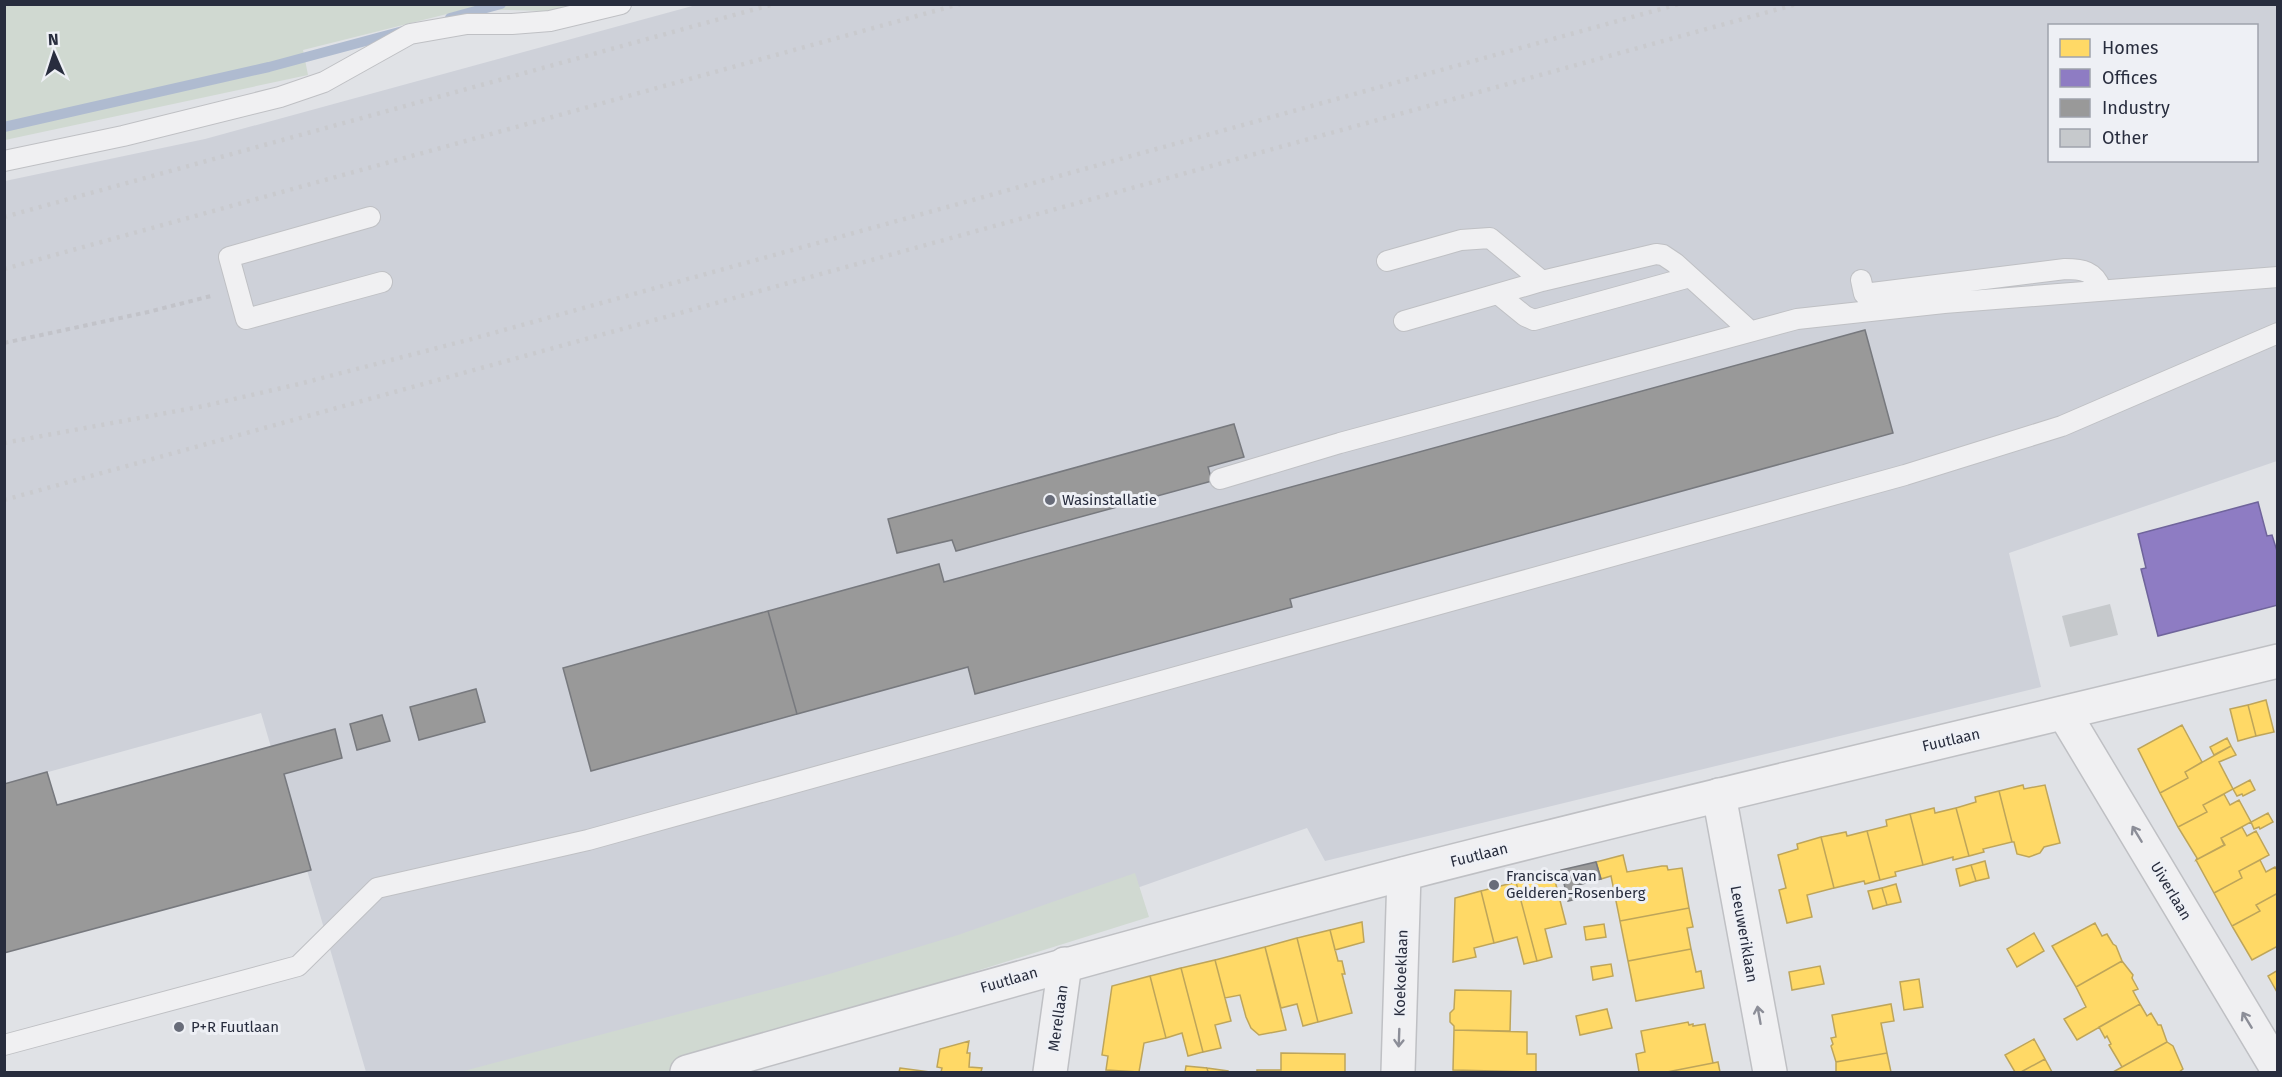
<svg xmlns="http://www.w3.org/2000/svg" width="2282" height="1077" viewBox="0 0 2282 1077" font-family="'Fira Sans',sans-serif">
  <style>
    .built { fill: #ced1d9; fill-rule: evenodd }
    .green { fill: #d0d9d1 }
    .homes { fill: #ffd966; stroke: #bea55a; stroke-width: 1.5 }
    .offices { fill: #8e7cc3; stroke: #6f649b; stroke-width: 1.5 }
    .industry { fill: #999; stroke: #77797e; stroke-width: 1.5 }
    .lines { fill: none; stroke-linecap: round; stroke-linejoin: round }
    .stream { stroke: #afbbd0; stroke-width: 10 }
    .building { fill: #c6c9cc }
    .service-casing { stroke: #bfc0c4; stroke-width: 22 }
    .minor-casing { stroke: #bfc0c4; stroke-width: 36 }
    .tertiary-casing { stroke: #bfc0c4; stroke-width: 36 }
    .path { stroke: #c2c3c9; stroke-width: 4; stroke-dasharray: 4.5 4.5; stroke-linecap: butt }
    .service { stroke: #f0f0f2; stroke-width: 20 }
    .minor { stroke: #f0f0f2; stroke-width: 33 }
    .tertiary { stroke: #f0f0f2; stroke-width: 33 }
    .rail { stroke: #c9cace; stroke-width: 4.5; stroke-dasharray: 3 6; stroke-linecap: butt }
    .oneway { stroke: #8c8e98 }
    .poi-dot { fill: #686c79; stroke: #eef0f5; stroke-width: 2 }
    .labels { text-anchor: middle; stroke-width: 6; stroke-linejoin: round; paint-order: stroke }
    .poi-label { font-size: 15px; fill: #282d3e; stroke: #eef0f5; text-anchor: start }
    .street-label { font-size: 15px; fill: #282d3e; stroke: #eef0f5 }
  </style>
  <rect width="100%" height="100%" fill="#e0e2e6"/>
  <path class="built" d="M696,5H2277V461L2009,553L2041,687L1325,861L1307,828L970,947L511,1072H366L261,713L5,784V181L205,139ZM2050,26H2256V160H2050Z"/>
  <path class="green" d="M4,5H573L548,11L467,9L303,50L308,75L5,140Z
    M1135,873L1149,917L951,979L673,1072H460L826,975L958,935Z"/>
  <path class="homes" d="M2266,700L2274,732L2256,736L2248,705Z
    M2248,705L2256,736L2238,741L2230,709Z
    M2182,725L2202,762L2185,772L2188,778L2160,793L2138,749Z
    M2227,738L2231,746L2214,755L2210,747Z
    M2231,746L2236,755L2219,762L2233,789L2203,805L2207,812L2178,827L2160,793L2188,778L2185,772Z
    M2250,780L2255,790L2243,796L2242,794L2237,796L2233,789Z
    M2023,785L2024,789L2045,785L2060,843L2044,847L2040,853L2029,857L2017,854L2014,842H2012L1999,791Z
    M1999,791L2012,842L1983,849L1984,852L1969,856L1956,808L1976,802L1975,797Z
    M2224,794L2230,805L2239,800L2251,822L2221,838L2224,845L2196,860L2197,858L2178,827L2207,812L2203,805Z
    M1934,808L1935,813L1956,808L1969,856L1953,860V857L1923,865L1910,814Z
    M2268,813L2273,822L2260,829L2259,827L2254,829L2251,822Z
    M1910,814L1923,865L1895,872L1896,876L1880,880L1867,831L1887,826L1886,820Z
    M2242,827L2247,836L2256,831L2269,855L2239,871L2242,878L2214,893L2196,860L2225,845L2221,838Z
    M1867,831L1880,880L1865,884L1864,881L1834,888L1821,837L1846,832L1847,836Z
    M1821,837L1834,888L1807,895L1812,917L1787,923L1779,890L1786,888L1778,855L1798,849L1797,844Z
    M1623,855L1627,872L1662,866H1667L1668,870L1682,868L1689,908L1620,921L1611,876L1601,879L1596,862Z
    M2260,860L2266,872L2275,867L2278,871V893L2256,905L2260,911L2232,926L2214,893L2242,878L2239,871Z
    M1985,861L1989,878L1976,881L1971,865Z
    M1971,865L1976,881L1960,886L1956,869Z
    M1553,873L1566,924L1545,929L1552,957L1537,961L1516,882Z
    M1516,882L1537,961L1524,964L1517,937L1494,943L1481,891Z
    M1896,884L1901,902L1887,905L1882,888Z
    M1882,888L1887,905L1873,909L1868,891Z
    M1481,891L1494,943L1474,948L1476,957L1453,962L1455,898Z
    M2278,893V946L2252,960L2232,926L2260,911L2256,905Z
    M1689,908L1693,927L1687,928L1691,949L1628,961L1620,921Z
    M1362,922L1364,942L1335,950L1330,930Z
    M2095,923L2102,936L2107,934L2113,944L2116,946L2122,961L2076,987L2052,946Z
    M1604,924L1606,937L1586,940L1584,927Z
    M1330,930L1338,961H1342L1345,974H1342L1352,1013L1318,1022L1297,938Z
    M2034,933L2044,951L2017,967L2007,949Z
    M1297,938L1318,1022L1303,1026L1297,1004L1281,1008L1265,947Z
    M1265,947L1286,1030L1259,1035L1251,1028L1246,1017L1240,995L1225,998L1215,960Z
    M1691,949L1696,972L1701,971L1704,988L1636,1001L1628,961Z
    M1215,960L1231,1021L1215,1025L1221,1048L1203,1052L1181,968Z
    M2122,961L2133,975L2132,978L2138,989L2133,991L2140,1004L2077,1040L2064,1019L2086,1007L2076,987Z
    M1611,964L1613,976L1593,980L1591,967Z
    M1820,966L1824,984L1792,990L1789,972Z
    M1181,968L1203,1052L1188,1056L1182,1033L1166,1038L1150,976Z
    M2278,970V992H2277L2268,976Z
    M1150,976L1166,1038L1144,1043L1139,1072L1106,1070L1108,1056L1102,1055L1112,986Z
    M1919,979L1923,1007L1904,1010L1900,982Z
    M1455,990L1511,991L1510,1031L1454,1030V1026L1450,1022V1013L1454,1009Z
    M1891,1004L1894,1021L1881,1023L1887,1053L1836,1062L1831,1046L1833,1044L1831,1038L1836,1037L1832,1015Z
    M2140,1004L2147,1016L2151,1013L2158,1025H2161L2167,1042L2122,1067L2109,1045L2111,1044L2107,1036L2105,1038L2099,1027Z
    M1607,1009L1612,1028L1580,1035L1576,1016Z
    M1688,1022L1689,1025L1693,1024V1026L1705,1024L1713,1063L1667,1072H1639L1636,1054L1645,1052L1641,1031Z
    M1454,1030L1527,1032V1054H1536V1072L1453,1070Z
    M2034,1039L2045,1059L2021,1072H2015L2005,1055Z
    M969,1041L967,1053H970L969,1067L982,1068L981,1072H941L942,1068L937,1067L940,1049Z
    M2167,1042L2173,1046L2183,1069L2179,1072H2113Z
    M1281,1053L1345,1054V1072H1257V1070H1281Z
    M1887,1053L1891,1072H1836V1062Z
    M2045,1059L2052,1072H2021Z
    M1718,1062L1720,1072H1667L1713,1063Z
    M1186,1066L1207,1068L1208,1072H1185Z
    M900,1068L930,1072H899Z
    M1207,1068L1228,1071V1072H1208Z
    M1453,1070L1536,1072H1453Z"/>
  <path class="offices" d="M2258,502L2267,536L2272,535L2278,554V605L2158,636L2141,569L2146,568L2138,534Z"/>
  <path class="industry" d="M1865,330L1893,433L1290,599L1292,607L975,694L968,667L797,714L768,611L939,564L944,582Z
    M1234,424L1244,457L1208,467L1212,481L956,551L952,540L897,553L888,519Z
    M768,611L797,714L591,771L563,668Z
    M476,689L485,722L419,740L410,707Z
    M382,715L390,741L357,750L350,724Z
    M335,729L342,758L284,774L311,870L4,953V784L47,772L57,805Z
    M1596,862L1601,879L1578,885L1581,898L1568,901L1561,870Z"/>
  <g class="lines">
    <path class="stream" d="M450,18L501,4
      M4,127L269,67L403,31"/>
  </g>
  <path class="building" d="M2110,604L2118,635L2070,647L2062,616Z"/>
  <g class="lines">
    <defs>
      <path id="service" d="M4,161L123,136L280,97L324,82L410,34L467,24H512L550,21L621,4
        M370,217L229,257L246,319L382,282
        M1387,261L1461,240L1490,238L1542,281
        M1861,280L1864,294L2065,269C2082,269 2095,271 2101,289
        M1498,294L1525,316L1534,320L1690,277
        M1404,321L1542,281L1656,254L1663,255L1675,263L1750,331
        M1220,479L1340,443L1797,319L1944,303L2278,277
        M4,1045L298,966L377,888L588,840L1905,475L2062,426L2278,333"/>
      <path id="minor" d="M2064,713L2278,1070
        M1719,795L1770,1072
        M1050,1072L1065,964
        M1398,1072L1404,874"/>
      <path id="tertiary" d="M687,1072C925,1004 1163,937 1403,874C1694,799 1986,732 2278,661"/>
    </defs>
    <use href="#service" class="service-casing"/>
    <use href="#minor" class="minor-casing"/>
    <use href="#tertiary" class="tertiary-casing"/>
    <path class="path" d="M4,343L148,312L211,296"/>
    <use href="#service" class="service"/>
    <use href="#minor" class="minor"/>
    <use href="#tertiary" class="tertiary"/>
    <path class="rail" d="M4,217L774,4
      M4,269L960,4
      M4,443L204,406L299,384L468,340L1679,4
      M4,500L1797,4"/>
  </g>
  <defs><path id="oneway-shaft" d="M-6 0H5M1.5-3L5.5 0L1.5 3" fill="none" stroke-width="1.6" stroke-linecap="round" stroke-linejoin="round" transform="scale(1.5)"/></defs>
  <g class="oneway">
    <use href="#oneway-shaft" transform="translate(2137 834) rotate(-121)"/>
    <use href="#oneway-shaft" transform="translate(1759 1015) rotate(-100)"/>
    <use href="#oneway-shaft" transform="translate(2247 1020) rotate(-121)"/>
    <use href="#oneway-shaft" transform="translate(1399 1038) rotate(92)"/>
  </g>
  <g class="poi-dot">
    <circle cx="1050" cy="500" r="6"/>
    <circle cx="1494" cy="885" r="6"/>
    <circle cx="179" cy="1027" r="6"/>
  </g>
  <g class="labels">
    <g class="poi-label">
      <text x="1062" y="505">Wasinstallatie</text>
      <text x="1506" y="881">Francisca van<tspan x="1506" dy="17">Gelderen-Rosenberg</tspan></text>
      <text x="191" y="1032">P+R Fuutlaan</text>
    </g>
    <g class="street-label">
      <text transform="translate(1951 740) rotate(-13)" y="5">Fuutlaan</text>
      <text transform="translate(1479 855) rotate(-14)" y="5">Fuutlaan</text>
      <text transform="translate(2171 891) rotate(59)" y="5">Uiverlaan</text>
      <text transform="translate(1744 934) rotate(80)" y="5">Leeuweriklaan</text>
      <text transform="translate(1401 973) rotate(-88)" y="5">Koekoeklaan</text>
      <text transform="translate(1009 980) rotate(-16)" y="5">Fuutlaan</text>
      <text transform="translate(1058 1018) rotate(-82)" y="5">Merellaan</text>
    </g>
  </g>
  <rect width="2282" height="1077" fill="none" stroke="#282d3e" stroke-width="12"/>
  <rect x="2048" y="24" width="210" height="138" fill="#eef0f5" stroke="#9fa2ac" stroke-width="1.5"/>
  <rect x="2060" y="39" width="30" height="18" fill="#ffd966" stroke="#9fa2ac" stroke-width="1.5"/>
  <text x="2102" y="54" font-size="18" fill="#282d3e">Homes</text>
  <rect x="2060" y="69" width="30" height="18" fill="#8e7cc3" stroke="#9fa2ac" stroke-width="1.5"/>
  <text x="2102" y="84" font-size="18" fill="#282d3e">Offices</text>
  <rect x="2060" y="99" width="30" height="18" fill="#999999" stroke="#9fa2ac" stroke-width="1.5"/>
  <text x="2102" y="114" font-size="18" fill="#282d3e">Industry</text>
  <rect x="2060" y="129" width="30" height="18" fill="#c6c9cc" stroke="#9fa2ac" stroke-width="1.5"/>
  <text x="2102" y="144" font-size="18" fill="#282d3e">Other</text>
  <g transform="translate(54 54) rotate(357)" stroke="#eef0f5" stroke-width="4.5" paint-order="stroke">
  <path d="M0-4.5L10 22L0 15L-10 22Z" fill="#282d3e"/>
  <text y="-9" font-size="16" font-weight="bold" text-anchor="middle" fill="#282d3e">N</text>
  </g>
</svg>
